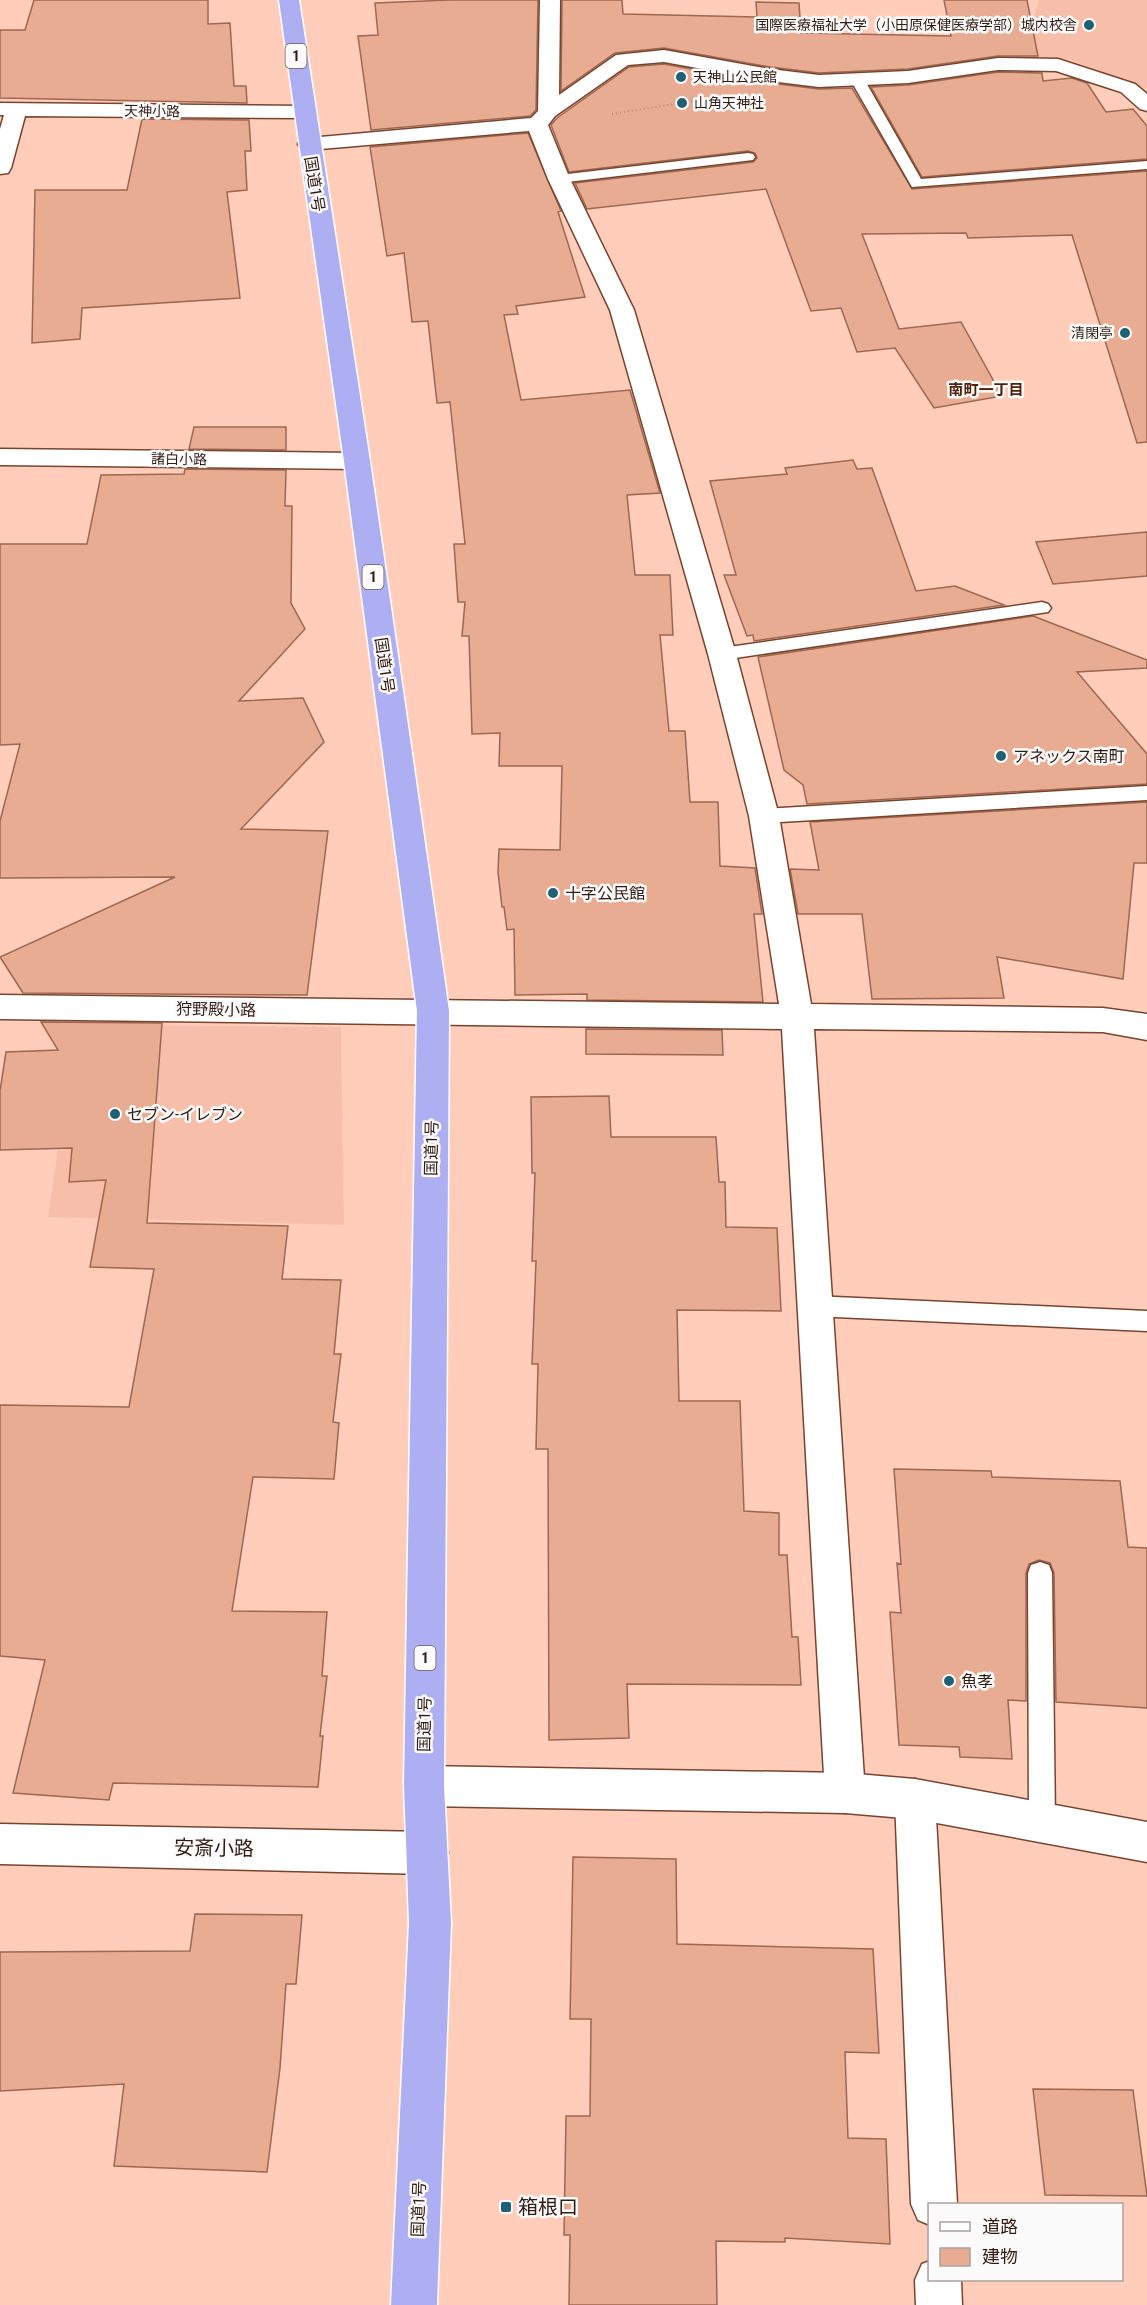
<svg xmlns="http://www.w3.org/2000/svg" width="1147" height="2305" viewBox="0 0 1147 2305" font-family="'Roboto Condensed','Noto Sans JP',sans-serif">
  <style>
    .built { fill: #f7bfa9 }
    .building { fill: #e8ac93; stroke: #9e6750; stroke-width: 1.5 }
    .lines { fill: none; stroke-linecap: round; stroke-linejoin: round }
    .service-casing { stroke: #78442e; stroke-width: 3 }
    .minor-casing { stroke: #78442e; stroke-width: 3 }
    .tertiary-casing { stroke: #78442e; stroke-width: 3 }
    .trunk-casing { stroke: #fff; stroke-width: 3 }
    .path { stroke: #b28b7b; stroke-width: 2; stroke-dasharray: 1 3; stroke-linecap: butt }
    .service { fill: #fff; fill-rule: evenodd }
    .minor { fill: #fff; fill-rule: evenodd }
    .tertiary { fill: #fff; fill-rule: evenodd }
    .trunk { fill: #aeaef2; fill-rule: evenodd }
    .poi-dot { fill: #1f6075; stroke: #fbfbfb; stroke-width: 2 }
    .labels { text-anchor: middle; stroke-width: 5; stroke-linejoin: round; paint-order: stroke }
    .far-poi-label { font-size: 14px; fill: #311b12; stroke: #fbfbfb; text-anchor: end }
    .far-street-label { font-size: 14px; fill: #311b12; stroke: #fbfbfb }
    .shield { fill: #fbfbfb; stroke: #6e5e58; stroke-width: 1.5 }
    .shield-label { font-size: 15px; font-weight: bold; fill: #311b12 }
    .far-neighbourhood-label { font-size: 15px; font-weight: bold; fill: #52220c; stroke: #fbfbfb }
    .street-label { font-size: 16px; fill: #311b12; stroke: #fbfbfb }
    .poi-label { font-size: 16px; fill: #311b12; stroke: #fbfbfb; text-anchor: start }
    .near-street-label { font-size: 20px; fill: #311b12; stroke: #fbfbfb }
    .near-poi-label { font-size: 20px; fill: #311b12; stroke: #fbfbfb; text-anchor: start }
  </style>
  <rect width="100%" height="100%" fill="#ffcdb9"/>
  <path class="built" d="M1039,0H1147V89L1071,60L1026,59L1024,50Z
    M76,1025L341,1027L344,1225L48,1217Z"/>
  <path class="building" d="M34,0H208V24L230,23L234,86H246L247,103L0,98V30H25Z
    M449,0H538L536,110L530,116L371,130L358,36L378,35L375,3Z
    M562,0H622L623,14L757,17L756,2L799,3L801,33L951,36L944,0H1027L1038,56H998L908,69L819,73L770,67L664,48L615,53L561,91Z
    M664,64L770,83L819,89L852,88L912,189L1147,171V442L1137,443L1072,235L968,238L966,233L862,234L899,329L961,322L1002,396L934,408L895,348L857,352L841,308L811,311L766,189L587,209L575,183L753,162L757,158L755,153L748,151L569,172L551,125L557,118L629,67Z
    M998,72L1042,73L1043,81L1072,78L1087,83L1106,112L1133,109L1147,126V159L922,177L871,87L908,85Z
    M142,119L249,120L251,151H245L247,190L227,192L240,298L82,308L80,339L32,343L35,190H127Z
    M528,133L561,211L558,212L585,297L516,306L518,314L504,315L521,400L630,390L660,493L627,495L635,575H670L673,635H660L669,731H685L690,802H718L720,866L755,868L762,914H754L763,1002L587,1000V994L515,995L514,929L507,930L504,907H502L498,872L499,849L560,850L562,766H499L500,733L472,734L469,636H462L465,602H458L454,544H465L450,402L437,403L428,321L412,322L404,253L387,256L370,147Z
    M194,427H286V450L189,449Z
    M853,460L857,469L872,468L916,591L955,586L1004,605L754,641L753,635L747,636L724,575H736L710,481L787,474L785,468Z
    M185,469L286,470L285,506H292L291,603L305,629L239,701L303,698L324,742L241,829L328,831L307,995L23,993L0,957L175,877L0,878V821L20,744L0,745V544H87L101,475L184,474Z
    M1147,532V576L1053,584L1036,542Z
    M1033,616L1147,660V668L1077,672L1147,754V784L807,804L803,785L784,770L758,657Z
    M1147,802V863H1134L1123,979L997,957L1004,998L872,999L862,914H798L790,869L819,870L810,822Z
    M41,1022L162,1023L147,1223L288,1226L282,1279L341,1280L334,1354H341L333,1422L339,1423L334,1479L253,1477L232,1611L327,1612L322,1676H327L320,1736H323L318,1787L113,1783L109,1800L13,1793L45,1660L0,1656V1405L129,1407L154,1269L90,1267L106,1180L69,1182L72,1148L0,1150V1091L6,1052L58,1050Z
    M586,1029L722,1030L723,1055L586,1054Z
    M609,1096L611,1137H716L719,1182H725L726,1227L777,1228L781,1311L677,1310L679,1401H740L744,1511L779,1513V1555H787L792,1637H798L801,1685L627,1684L629,1738L549,1740L548,1449H536L538,1364H532L536,1261H532L535,1173H532L531,1097Z
    M894,1469L991,1471L992,1477L1120,1481L1128,1547L1147,1548V1708L1056,1702L1054,1573L1050,1563L1039,1560L1029,1564L1026,1573V1701L1008,1700L1012,1759L960,1757L959,1747L899,1745L890,1612L901,1613L897,1563L901,1564Z
    M573,1857L676,1859L677,1944L873,1949L879,2053L845,2052L848,2138L886,2139L890,2244L785,2238V2242L716,2241L717,2305H569L570,2235H564L566,2116H590L591,2019H570Z
    M195,1914L302,1915L296,1984H286L280,2068L267,2172L114,2166L124,2084L0,2091V1952L190,1951Z
    M1033,2089L1133,2090L1147,2196L1045,2195Z"/>
  <g class="lines">
    <defs>
      <path id="service" d="M857,75L864,79L921,179L1147,161V169L912,187L850,79Z
        M748,153L753,154L755,157L753,160L559,183L552,179L559,175Z
        M1042,602L1048,604L1051,608L1048,612L722,660L716,658L713,654L716,650L722,648Z
        M1147,786V800L764,823L757,821L755,816L757,811L764,809Z
        M813,1296L1147,1311V1331L813,1316L805,1313L802,1306L805,1299Z
        M1040,1562L1049,1565L1052,1573L1055,1821L1051,1830L1042,1834L1033,1830L1029,1821L1028,1573L1031,1565Z"/>
      <path id="minor" d="M540,0H560L559,95L616,55L664,50L770,69L819,75L908,71L998,58L1058,59L1135,84L1147,94V111L1140,109L1121,92L1056,71L998,70L908,83L819,87L770,81L664,62L628,65L555,116L548,125L570,179L634,310L736,654L779,816L811,1004L1103,1008L1147,1014V1040L1103,1032L814,1029L865,1793L859,1807L845,1813L831,1807L825,1793L782,1029L0,1019V995L779,1004L749,816L708,654L610,310L548,179L529,131L309,150L301,149L298,144L301,139L309,138L531,118L538,111Z
        M0,103L304,106L311,108L315,112L311,116L304,118L25,116L11,168L8,173L0,174V129L4,115H0Z
        M0,449L357,453L366,455L370,461L366,467L357,469L0,465Z
        M915,1779L929,1785L935,1799L957,2204H930V2225L918,2220L911,2204L895,1799L901,1785Z
        M930,2261V2280H961L962,2305H916L915,2280L922,2264Z"/>
      <path id="tertiary" d="M424,1766L845,1773L915,1779L1147,1822V1862L915,1819L845,1813L424,1806L410,1800L404,1786L410,1772Z
        M0,1824L427,1832L442,1838L448,1853L442,1868L427,1874L0,1864Z"/>
      <path id="trunk" d="M279,0H299L370,461L449,1011L444,1786L451,1923L437,2305H391L409,1923L404,1786L417,1011L344,461Z"/>
    </defs>
    <use href="#service" class="service-casing"/>
    <use href="#minor" class="minor-casing"/>
    <use href="#tertiary" class="tertiary-casing"/>
    <use href="#trunk" class="trunk-casing"/>
    <path class="path" d="M612,114L700,100"/>
    <use href="#service" class="service"/>
    <use href="#minor" class="minor"/>
    <use href="#tertiary" class="tertiary"/>
    <use href="#trunk" class="trunk"/>
  </g>
  <g class="poi-dot">
    <circle cx="1089" cy="25" r="6"/>
    <circle cx="681" cy="77" r="6"/>
    <circle cx="682" cy="103" r="6"/>
    <circle cx="1125" cy="333" r="6"/>
    <circle cx="1001" cy="756" r="6"/>
    <circle cx="553" cy="893" r="6"/>
    <circle cx="115" cy="1114" r="6"/>
    <circle cx="949" cy="1681" r="6"/>
    <rect x="500" y="2201" width="12" height="12" rx="3"/>
  </g>
  <g class="labels">
    <g class="far-poi-label">
      <text x="1077" y="30">国際医療福祉大学（小田原保健医療学部）城内校舎</text>
      <text x="693" y="82" text-anchor="start">天神山公民館</text>
      <text x="694" y="108" text-anchor="start">山角天神社</text>
      <text x="1113" y="338">清閑亭</text>
    </g>
    <g class="far-street-label">
      <text transform="translate(152 111) rotate(1)" y="5">天神小路</text>
      <text transform="translate(179 459) rotate(1)" y="5">諸白小路</text>
    </g>
    <g class="shield">
      <rect x="285.5" y="44" width="21" height="24" rx="4.5"/>
      <rect x="362.5" y="565" width="21" height="24" rx="4.5"/>
      <rect x="414.5" y="1646" width="21" height="24" rx="4.5"/>
    </g>
    <g class="shield-label">
      <text x="296" y="61">1</text>
      <text x="373" y="582">1</text>
      <text x="425" y="1663">1</text>
    </g>
    <g class="far-neighbourhood-label">
      <text x="986" y="395">南町一丁目</text>
    </g>
    <g class="street-label">
      <text transform="translate(315 184) rotate(81)" y="6">国道1号</text>
      <text transform="translate(385 665) rotate(82)" y="6">国道1号</text>
      <text transform="translate(216 1009) rotate(1)" y="6">狩野殿小路</text>
      <text transform="translate(431 1148) rotate(-89)" y="6">国道1号</text>
      <text transform="translate(424 1724) rotate(-89)" y="6">国道1号</text>
      <text transform="translate(418 2209) rotate(-88)" y="6">国道1号</text>
    </g>
    <g class="poi-label">
      <text x="1013" y="762">アネックス南町</text>
      <text x="565" y="899">十字公民館</text>
      <text x="127" y="1120">セブン-イレブン</text>
      <text x="961" y="1687">魚孝</text>
    </g>
    <g class="near-street-label">
      <text transform="translate(214 1848) rotate(1)" y="7">安斎小路</text>
    </g>
    <g class="near-poi-label">
      <text x="518" y="2214">箱根口</text>
    </g>
  </g>
  <rect x="928" y="2203" width="195" height="78" fill="#fbfbfb" stroke="#aaa19e" stroke-width="1.5"/>
  <rect x="940" y="2222" width="30" height="9" fill="#ffffff" stroke="#aaa19e" stroke-width="1.5"/>
  <text x="982" y="2233" font-size="18" fill="#311b12">道路</text>
  <rect x="940" y="2248" width="30" height="18" fill="#e8ac93" stroke="#aaa19e" stroke-width="1.5"/>
  <text x="982" y="2263" font-size="18" fill="#311b12">建物</text>
</svg>
